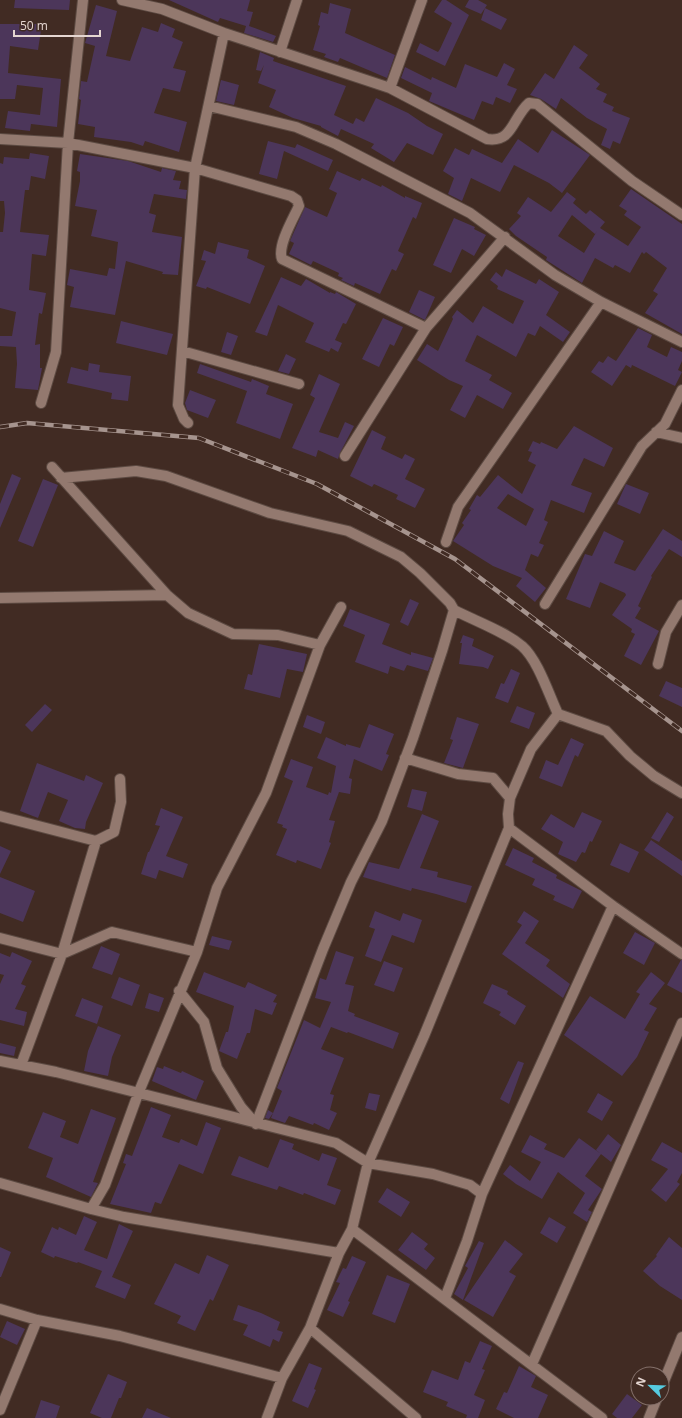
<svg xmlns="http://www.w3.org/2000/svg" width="682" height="1418" viewBox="0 0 682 1418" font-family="'Open Sans',sans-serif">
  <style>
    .building { fill: #4c365a; fill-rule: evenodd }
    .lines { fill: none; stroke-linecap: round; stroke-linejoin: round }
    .street-casing { stroke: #5c4a42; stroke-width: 12 }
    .street { stroke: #93796f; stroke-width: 10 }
    .rail-casing { stroke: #a6948e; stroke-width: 4.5 }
    .rail { stroke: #412b23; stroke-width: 3; stroke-dasharray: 9; stroke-linecap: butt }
  </style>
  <rect width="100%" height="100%" fill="#412b23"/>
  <path class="building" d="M15,0H70L69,10L14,8Z
    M169,0H250L247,11L253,12L249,26L276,36L273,42L244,33L246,26L220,18L218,22Z
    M442,0H446L469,15L445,66L416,52L420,43L438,52L440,49L452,23L434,12Z
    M469,0H478L487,5L481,14L465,7Z
    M330,3L351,9L345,33L395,55L387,78L340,58L338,62L324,57L326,54L313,50L320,26L318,25L321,12L328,14Z
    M96,5L117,11L106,56L130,61L142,27L158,32L161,23L175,29L172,37L183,42L173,68L186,71L180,92L163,88L154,113L187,122L179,152L145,141L143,146L131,142L94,137L95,127L78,124L81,100L79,99L81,81L87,82L95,46L85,43Z
    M485,8L507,19L501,30L481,20Z
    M0,24H42L38,50L10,46L8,73L61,79L57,127L31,124L30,131L5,128L8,111L40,115L43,88L17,85L15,99H0Z
    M574,45L588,55L579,68L600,84L596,89L607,94L603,102L614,107L612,111L630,118L620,144L613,141L610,149L601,145L607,129L587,118L561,98L556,109L541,99L530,95L545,73L554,79Z
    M260,52L274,58L273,61L346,86L334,115L353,124L356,118L364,122L376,98L408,113L427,126L443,134L433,155L407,143L394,162L371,148L374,144L341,129L338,136L321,127V126L293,118L269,107L276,90L258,83L264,65L261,71L256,70Z
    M504,63L515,69L507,85L517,89L510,103L496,97L493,105L482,101L474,120L429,101L432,93L401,78L405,67L431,80L432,77L456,88L465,64L497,77Z
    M221,80L239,85L234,105L216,101Z
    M552,130L590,155L562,193L549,183L514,165L500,192L471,178L462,201L448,194L454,178L443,171L455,148L469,155L472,149L502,163L518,139L538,153Z
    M268,141L295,148L297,144L333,160L328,171L284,151L277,179L259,174Z
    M30,153L49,156L45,179L31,176L29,190H25L20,232L49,235L46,256L32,254L29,290L46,293L42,314L39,313L35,345L40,344V368H42L38,390L15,388L17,364L16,347L0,346V336H12L16,312L0,308V232H3L5,213L4,201H0V163L3,164L4,157L29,159Z
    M80,154L128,161L161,172L162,168L176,171L173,180L181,181L179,189L187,190L186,199L154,194L149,213L156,215L152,232L182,237L178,275L162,274L163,272L126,261L115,315L70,307L74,287L67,285L70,269L107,276L109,268L115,269L118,242L91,236L97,210L75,206L80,181V172L77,171Z
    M337,171L360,181L362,178L381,187L382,185L405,198V196L422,203L416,219L413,217L398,251L404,254L396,271L392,269L380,294L355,283L354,286L341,280L343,278L338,276L339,273L313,261L311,265L289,254L294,243L290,241L305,207L327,217L337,193L329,189Z
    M631,189L682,224V334L645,313L658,294L653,291L667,268L646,252L644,254L642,252L630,273L615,265L613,268L595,258L582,283L546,260L547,257L516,236L509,229L521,216L517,213L528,197L551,212L567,192L576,199L573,203L586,214L590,210L605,222L600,228L628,246L641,227L624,215L627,211L619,206ZM572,215L595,234L597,231L584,253L558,236Z
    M454,218L475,227L474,229L486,235L474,256L462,249L451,273L433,265Z
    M218,242L249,250L247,258L265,266L250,304L207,287L206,289L196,286L206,261L201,260L204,250L215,254Z
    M506,269L536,284L539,279L559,292L546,315L570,332L563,342L540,326L535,336L528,333L516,357L477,335L465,361L492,375L489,380L512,393L503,409L477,395L465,418L450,410L463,386L449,380L417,360L427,344L438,351L453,319L452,317L457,310L473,323L483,306L513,324L524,301L497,289L498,286L490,280L496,272L502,277Z
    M281,277L301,286L306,279L330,293V292L335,294L336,292L356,304L346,324L343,323L335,340L342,343L338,352L331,348L329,352L305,342L314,323L278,305L267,336L255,332Z
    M419,290L435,297L425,320L409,312Z
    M383,318L403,327L394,346L390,344L379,367L362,359Z
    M121,321L173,334L167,355L116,343Z
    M638,328L652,335L647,347L667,357L671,347L682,352V361L678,370L682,372L675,386L632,365L631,368L626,365L612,386L591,372L599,361L603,363L608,356L616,361Z
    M227,332L238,336L231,355L221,352Z
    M286,354L296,359L289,374L278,371Z
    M89,363L100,365L99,372L131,376L128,401L111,399L112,393L67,383L71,367L88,371Z
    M200,364L251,382L252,379L269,386L266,394L293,404L280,439L236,423L247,391L197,373Z
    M319,374L340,384L319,432L338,438L345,422L354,426L340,453L338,459L318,450L316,457L292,448L315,398L310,395Z
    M190,390L216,400L208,418L187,410L185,403Z
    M574,426L613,448L604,467L584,458L571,485L592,493L584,513L551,500L544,520L548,522L539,543L544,545L538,557L531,554L525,570L546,588L535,602L516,586L522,578L493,566L453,541L464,525L462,523L471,510L469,509L477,495L480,497L498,475L522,494L536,465L528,461L532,452L528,451L533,441L540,444L541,442L557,449ZM508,494L534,509L526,526L497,508Z
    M372,430L386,437L381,449L402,459L405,454L415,459L405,479L425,489L415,508L396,499L398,495L374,484L372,487L350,476Z
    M12,474L21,478L0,528V504Z
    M43,479L58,485L33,547L18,541Z
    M626,484L649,493L640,514L617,504Z
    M663,529L682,541V557L669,549L651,576L652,577L638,606L641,608L635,618L659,631L641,665L624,656L635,634L631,632L632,629L612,615L626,595L625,593L600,582L590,608L566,599L585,554L592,556L604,531L624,541L614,563L635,571Z
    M410,599L419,603L408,626L400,622Z
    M350,609L390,624L382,644L411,655V652L433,658L428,671L407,665L404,671L390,666L388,674L355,662L365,635L343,626Z
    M463,635L474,639L472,646L494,656L488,669L483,667L459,664L462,643H460Z
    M259,644L307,654L303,672L287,669L280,698L244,689L248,674L252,675Z
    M511,669L520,673L508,703L495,698L501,683L504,684Z
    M666,681L682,688V707L659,696Z
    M45,704L52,710L32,732L25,725Z
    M517,706L535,713L529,729L510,722Z
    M307,715L325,722L321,734L303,727Z
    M457,717L479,724L463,768L444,763L453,740L450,739Z
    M369,724L394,734L386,754L389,755L382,771L354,759L349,778L352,779L350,794L339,792L329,820L335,821L329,842L331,843L321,869L297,860L296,863L276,855L287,829L282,827L283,825L277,823L293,781L284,777L291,759L313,767L306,787L328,795L329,792L331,793L336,766L317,758L326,737L346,746V744L360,748Z
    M571,738L584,744L578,757L575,755L562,787L539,778L546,760L558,765Z
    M37,763L84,781L86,775L103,783L86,822L85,829L75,828L59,821L68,800L48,792L38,818L20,811Z
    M412,789L427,792L422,811L407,807Z
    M161,808L183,817L166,856L188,864L183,878L159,870L156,879L141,874L148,852H149L160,826L155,825Z
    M582,812L602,821L592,842L590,841L585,853L582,852L576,862L558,854L563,842L541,829L551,814L574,828Z
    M667,812L674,817L659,842L651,838Z
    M422,814L439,821L420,868L438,872L437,877L472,886L466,903L436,894L412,888L411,891L363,877L369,862L399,869Z
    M651,840L682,861V876L644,850Z
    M620,843L639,852L629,873L610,865Z
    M0,846L11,851L0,874Z
    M513,848L534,858L532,862L557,875L556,878L582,891L573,909L553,900L555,896L532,885L535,879L505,865Z
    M0,877L35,891L23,922L0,913Z
    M375,911L400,921L403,913L422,920L414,943L392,935L381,962L365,956L375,929L369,927Z
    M524,911L539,921L525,943L550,960L546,966L570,984L563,998L502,954L522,925L517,922Z
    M635,932L655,943L644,965L623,953Z
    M212,936L232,941L229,950L209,945Z
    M101,946L120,954L112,975L92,968Z
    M336,951L354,957L345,984L354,986L348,1011L355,1014L354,1016L399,1033L393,1049L348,1032L347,1033L331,1027L321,1049L344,1058L330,1094L334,1095L330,1110L337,1113L329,1130L314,1123L313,1125L289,1116L285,1123L271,1118L282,1091L277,1088L304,1020L320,1028L331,1002L315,998L320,978L326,980Z
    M12,952L32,961L21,984L26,986L15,1009L27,1012L24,1026L0,1020V984L4,975L0,974V953L10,957Z
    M681,960H682V993L667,985Z
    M384,961L403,968L394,992L374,985Z
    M204,972L245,988L248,982L277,995L273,1002L277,1003L272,1015L255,1009L250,1033H247L237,1059L219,1051L226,1032H228L234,1006L196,992Z
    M651,972L665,983L649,1004L657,1008L644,1030L649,1032L637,1057L622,1076L564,1035L590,996L625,1019L640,994L636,992Z
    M119,977L140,985L132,1006L111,998Z
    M492,984L508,991L507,994L526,1006L515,1025L499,1015L501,1012L483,1003Z
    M149,993L164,998L159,1012L145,1008Z
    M82,998L103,1006L97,1024L75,1016Z
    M98,1026L121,1035L112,1057L108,1076L84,1071L88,1051Z
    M0,1043L16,1047L14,1056L0,1053Z
    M518,1061L524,1063L509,1104L500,1099Z
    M164,1066L181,1073L182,1071L204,1081L196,1100L152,1081L157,1067L163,1069Z
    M369,1093L380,1095L376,1111L365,1108Z
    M598,1093L613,1102L602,1121L587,1112Z
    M151,1107L171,1115L162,1137L179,1143L181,1139L197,1146L206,1122L221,1128L203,1174L179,1164L161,1204L155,1202L151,1213L110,1204L126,1164L123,1163L126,1154L132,1156Z
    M91,1109L116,1118L93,1182L98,1183L91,1197L46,1177L53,1158L28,1148L43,1112L66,1121L60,1137L78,1144Z
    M268,1110L273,1113L269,1119L265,1118Z
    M608,1134L621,1145L611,1162L596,1150Z
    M530,1135L547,1144L544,1149L564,1158L579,1138L601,1154L585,1176L602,1189L588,1210L592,1212L587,1222L573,1213L585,1193L558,1172L542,1199L516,1184L503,1174L510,1165L530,1181L541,1162L521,1152Z
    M280,1139L294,1144L292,1149L319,1161L322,1153L337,1158L327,1185L341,1190L335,1205L304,1193L303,1195L279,1186L277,1190L231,1175L239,1156L268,1168Z
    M662,1142L682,1153V1173L677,1182L680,1184L666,1202L651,1190L668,1169L651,1160Z
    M387,1188L410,1202L401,1217L378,1202Z
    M84,1216L97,1222L84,1250L107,1259L119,1224L133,1231L112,1277L131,1285L125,1299L95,1287L102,1271L78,1262L77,1263L55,1256L54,1258L41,1252L52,1227L58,1230L59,1227L76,1235Z
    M549,1217L566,1227L557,1243L540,1233Z
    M412,1232L428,1244L424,1249L435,1258L426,1270L398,1250Z
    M669,1237L682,1248V1300L660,1286L643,1271L657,1256L656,1255Z
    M505,1240L523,1254L509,1272L516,1276L493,1317L464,1300Z
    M479,1241L484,1243L463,1300L454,1294L468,1268L465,1266Z
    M0,1247L11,1252L1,1277H0Z
    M207,1255L229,1265L213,1301L210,1299L195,1331L177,1323L181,1316L154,1304L175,1263L199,1274Z
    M352,1256L366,1262L348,1301L350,1302L343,1317L327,1310L340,1283L336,1282L343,1268L346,1269Z
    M387,1275L410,1284L395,1323L372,1314Z
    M238,1305L261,1313L280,1322L277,1330L283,1332L279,1342L273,1339L270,1347L243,1335L248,1325L233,1320Z
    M7,1321L25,1329L17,1345L0,1337Z
    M480,1341L492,1346L482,1369L485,1370L474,1395L485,1400L478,1418H466L467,1415L446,1406L448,1402L423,1392L432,1370L458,1380L465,1361L470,1363Z
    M309,1363L322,1368L314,1389L316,1390L308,1408L292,1401Z
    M519,1366L536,1376L531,1387L548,1395L538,1418H514L496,1409L504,1392L507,1393Z
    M108,1374L127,1382L121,1398H119L111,1418H102L90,1413Z
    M627,1394L642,1405L632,1418H617L612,1414Z
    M41,1400L60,1406L56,1418H35Z
    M147,1408L171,1418H142Z"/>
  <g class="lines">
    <defs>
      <path id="street" d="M122,0L162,9L224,33L390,88L487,139C513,143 512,118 529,103L537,104L632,181L682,215
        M280,52L297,0
        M390,88L422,0
        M209,106L296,127L336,144L470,213L555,275L601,302L682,342
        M0,139L68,143L195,168L291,196L297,200L299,206C293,219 277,246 282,259L426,328
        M182,351L299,384
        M41,403L56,352L68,143L83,0
        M188,423L184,419L178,405L195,168L224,33
        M656,432L682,438
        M345,456L426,328L505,237
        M52,467L167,595
        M61,478L136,471L166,476L270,513L348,531L401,557L420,573L450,603L454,610L442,651L413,738L382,821L351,882L323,949L256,1124L241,1107L217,1068L204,1022L179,991
        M446,542L458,507L601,302
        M0,598L167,595L188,613L233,634L278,635L320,645
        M545,604L642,446L665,424L682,390
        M454,610C475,621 504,631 522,646C538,660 549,695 558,714L606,731L630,756L654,776L682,793
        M658,664L666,632L682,605
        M558,714L531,749L510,798L508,814L509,828L424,1036L368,1163L352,1229L602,1418
        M405,758L458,774L493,778L510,798
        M0,816L96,841L114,832L121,802L120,779
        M509,828L613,906L682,954
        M0,938L62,954L112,932L197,952
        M0,1061L56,1072L336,1143L368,1163L433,1174L470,1185L482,1194L467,1241L445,1298
        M21,1065L62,954L96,841
        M0,1183L91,1209L105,1185L138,1094L197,952L217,888L266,793L320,645L341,607
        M482,1194L613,906
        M91,1209L124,1217L339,1253
        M0,1309L37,1320L120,1336L282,1378
        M310,1328L416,1418
        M532,1364L682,1023
        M662,1386L682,1337
        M0,1410L37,1320
        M267,1418L282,1378L310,1328L339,1253L352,1229
        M649,1418L657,1398"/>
    </defs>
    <use href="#street" class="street-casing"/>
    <use href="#street" class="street"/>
    <defs>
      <path id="rail" d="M0,427L27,423L199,438L317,484L455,559L682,731"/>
    </defs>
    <use href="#rail" class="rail-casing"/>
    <use href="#rail" class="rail"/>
  </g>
  <g transform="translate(650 1386) rotate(293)"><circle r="19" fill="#412b23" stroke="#836f69"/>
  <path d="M0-3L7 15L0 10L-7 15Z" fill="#55cadf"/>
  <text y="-6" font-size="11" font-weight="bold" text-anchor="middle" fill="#e5d6d1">N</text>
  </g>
  <path d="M14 30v6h86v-6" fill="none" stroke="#e5d6d1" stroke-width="2"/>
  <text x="20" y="30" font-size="12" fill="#e5d6d1" stroke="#412b23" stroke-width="3" paint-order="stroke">50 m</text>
</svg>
